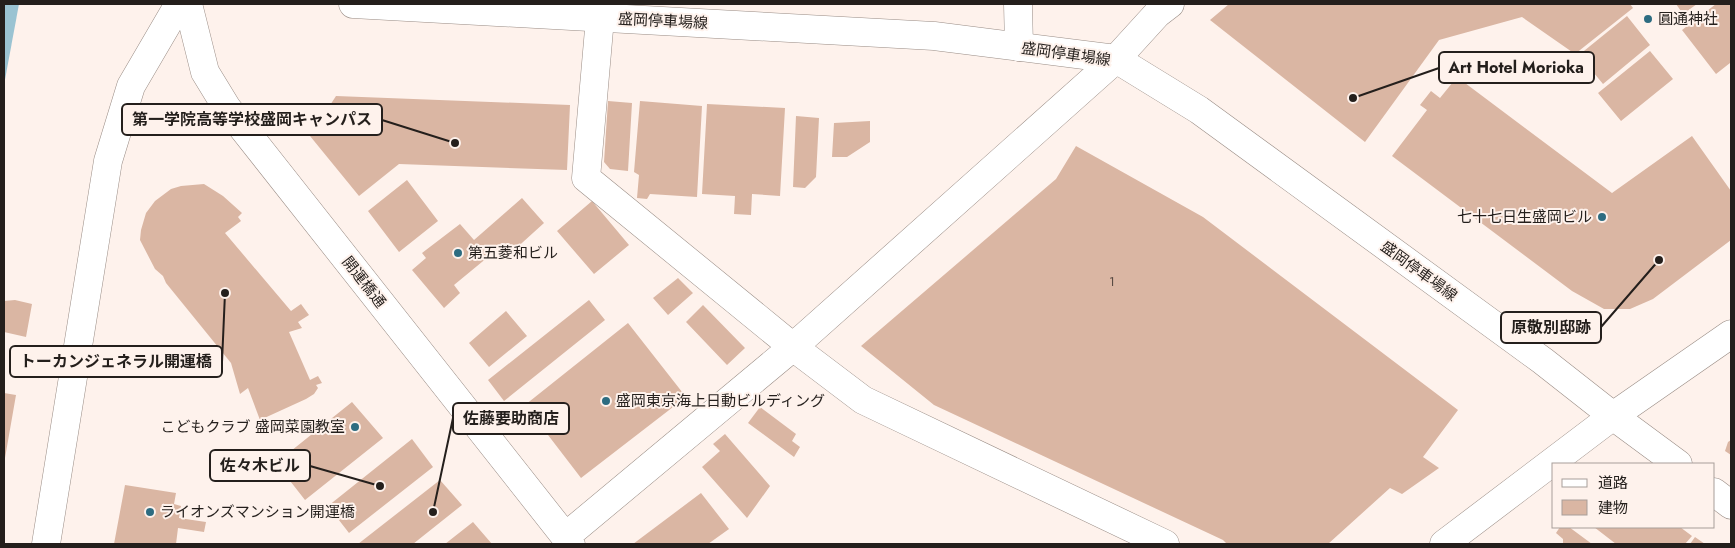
<svg xmlns="http://www.w3.org/2000/svg" width="1735" height="548" viewBox="0 0 1735 548" font-family="Jost,'Noto Sans JP',sans-serif">
  <style>
    .water { fill: #9ac3d2 }
    .building { fill: #dab6a3 }
    .lines { fill: none; stroke-linecap: round; stroke-linejoin: round }
    .minor-casing { stroke: #998c85; stroke-width: 29 }
    .major-casing { stroke: #998c85; stroke-width: 29 }
    .minor { stroke: #fff; stroke-width: 28 }
    .major { stroke: #fff; stroke-width: 28 }
    .poi-dot { fill: #2d6c81; stroke: #fef2ec; stroke-width: 2 }
    .labels { text-anchor: middle; stroke-width: 4; stroke-linejoin: round; paint-order: stroke }
    .number-label { font-size: 12px; fill: #52453e }
    .poi-label { font-size: 15px; fill: #241f1c; stroke: #fef2ec; text-anchor: start }
    .street-label { font-size: 15px; fill: #241f1c; stroke: #fef2ec }
    .leader { fill: none; stroke: #241f1c; stroke-width: 2 }
    .callout-dot { fill: #241f1c; stroke: #fef2ec; stroke-width: 2 }
    .callout { fill: #fef2ec; stroke: #241f1c; stroke-width: 2 }
    .callout-label { font-size: 16px; text-anchor: middle; font-weight: bold; fill: #241f1c }
  </style>
  <rect width="100%" height="100%" fill="#fef2ec"/>
  <path class="water" d="M4,4H19L4,85Z"/>
  <path class="building" d="M1229,4H1630L1633,8L1575,54L1522,17L1439,40L1365,142L1210,20Z
    M1676,4H1697L1683,14Z
    M1716,4H1731V65L1730,63L1716,74L1682,30Z
    M1627,16L1650,45L1603,84L1579,55Z
    M1650,51L1673,79L1621,121L1598,93Z
    M1457,77L1612,193L1692,136L1731,191V240L1653,299L1630,309H1604L1572,291L1392,156L1427,110L1420,105L1431,91L1440,98Z
    M336,96L570,105L567,170L399,164L359,196L310,136Z
    M608,101L632,103L628,171L610,169L604,162Z
    M640,101L702,106L697,197L650,194L647,199L637,198L639,175L634,172Z
    M707,104L785,108L780,196L752,194L751,215L734,214L735,196L702,194Z
    M796,116L819,118L816,177L805,188L793,187Z
    M870,121V142L847,157H832L834,123Z
    M1076,146L1203,217L1458,410L1423,457L1439,468L1402,494L1390,488L1328,544H1227L1223,540L934,405L861,346L1056,179Z
    M407,180L438,221L399,252L368,211Z
    M204,184L223,196L242,213L238,217L241,221L225,233L291,311L301,304L309,315L298,322L302,328L289,332L310,380L318,376L322,383L316,385L318,388L314,394L306,399L260,420L248,388L240,394L231,363L166,283L163,276L155,269L140,240L141,230L146,213L155,201L171,189L181,186Z
    M522,198L544,223L512,252L505,243L454,285L460,293L444,308L412,270L426,258L422,253L460,224L474,240Z
    M592,201L629,245L594,274L557,231Z
    M678,278L693,293L668,315L653,298Z
    M15,300L32,304L26,337L4,332V301Z
    M589,300L605,320L504,401L488,380Z
    M703,305L745,348L727,365L686,322Z
    M506,311L527,336L489,367L469,343Z
    M628,323L686,397L581,478L525,405Z
    M4,393L16,395L5,458H4Z
    M352,402L383,438L305,500L276,463Z
    M760,407L796,434L792,441L800,447L794,457L748,423Z
    M725,434L770,486L747,518L702,467L720,451L713,444Z
    M412,439L433,467L349,533L328,506Z
    M1731,440V455L1725,451L1728,442Z
    M440,480L462,505L413,544H358Z
    M125,485L176,493L174,504L181,506L179,518L206,522L204,532L178,528L176,544H114Z
    M701,493L729,529L708,544H633Z
    M473,522L492,544H445Z
    M1560,527H1569L1592,544H1563V539L1556,533Z
    M1594,527H1680L1692,536L1685,544H1616Z
    M1695,537L1705,544H1690Z"/>
  <g class="lines">
    <defs>
      <path id="minor" d="M188,4L205,72L227,108L571,544
        M1018,4L1019,47
        M600,18L586,178L793,347L863,400L1165,544
        M1714,492L1731,505
        M565,537L793,347L1116,59L1157,14L1170,4
        M46,544L108,161L131,86L179,4
        M1444,544L1613,416L1678,464"/>
      <path id="major" d="M353,4L934,36L1116,59L1199,110L1543,361L1613,416L1731,334"/>
    </defs>
    <use href="#minor" class="minor-casing"/>
    <use href="#major" class="major-casing"/>
    <use href="#minor" class="minor"/>
    <use href="#major" class="major"/>
  </g>
  <g class="poi-dot">
    <circle cx="1648" cy="19" r="5"/>
    <circle cx="1602" cy="217" r="5"/>
    <circle cx="458" cy="253" r="5"/>
    <circle cx="606" cy="401" r="5"/>
    <circle cx="355" cy="427" r="5"/>
    <circle cx="150" cy="512" r="5"/>
  </g>
  <g class="labels">
    <g class="number-label">
      <text x="1112" y="286">1</text>
    </g>
    <g class="poi-label">
      <text x="1658" y="24">圓通神社</text>
      <text x="1592" y="222" text-anchor="end">七十七日生盛岡ビル</text>
      <text x="468" y="258">第五菱和ビル</text>
      <text x="616" y="406">盛岡東京海上日動ビルディング</text>
      <text x="345" y="432" text-anchor="end">こどもクラブ 盛岡菜園教室</text>
      <text x="160" y="517">ライオンズマンション開運橋</text>
    </g>
    <g class="street-label">
      <text transform="translate(663 21) rotate(3)" y="5">盛岡停車場線</text>
      <text transform="translate(1066 54) rotate(8)" y="5">盛岡停車場線</text>
      <text transform="translate(1419 271) rotate(36)" y="5">盛岡停車場線</text>
      <text transform="translate(364 282) rotate(52)" y="5">開運橋通</text>
    </g>
  </g>
  <path class="leader" d="M1353 98L1439 68M455 143L382 120M1659 260L1601 327M225 293L222 362M433 512L453 418M380 486L310 466"/>
  <g class="callout-dot">
    <circle cx="1353" cy="98" r="5"/>
    <circle cx="455" cy="143" r="5"/>
    <circle cx="1659" cy="260" r="5"/>
    <circle cx="225" cy="293" r="5"/>
    <circle cx="433" cy="512" r="5"/>
    <circle cx="380" cy="486" r="5"/>
  </g>
  <g class="callout">
    <rect x="1439" y="52" width="155" height="31" rx="5"/>
    <rect x="122" y="104" width="260" height="31" rx="5"/>
    <rect x="1501" y="312" width="100" height="31" rx="5"/>
    <rect x="10" y="346" width="212" height="31" rx="5"/>
    <rect x="453" y="403" width="116" height="31" rx="5"/>
    <rect x="210" y="450" width="100" height="31" rx="5"/>
  </g>
  <g class="callout-label">
    <text x="1516" y="73">Art Hotel Morioka</text>
    <text x="252" y="125">第一学院高等学校盛岡キャンパス</text>
    <text x="1551" y="333">原敬別邸跡</text>
    <text x="116" y="367">トーカンジェネラル開運橋</text>
    <text x="511" y="424">佐藤要助商店</text>
    <text x="260" y="471">佐々木ビル</text>
  </g>
  <rect width="1735" height="548" fill="none" stroke="#241f1c" stroke-width="10"/>
  <rect x="1552" y="463" width="162" height="65" fill="#fef2ec" stroke="#a79e99"/>
  <rect x="1562" y="479" width="25" height="8" fill="#ffffff" stroke="#a79e99"/>
  <text x="1598" y="488" font-size="15" fill="#241f1c">道路</text>
  <rect x="1562" y="500" width="25" height="15" fill="#dab6a3" stroke="#a79e99"/>
  <text x="1598" y="513" font-size="15" fill="#241f1c">建物</text>
</svg>
